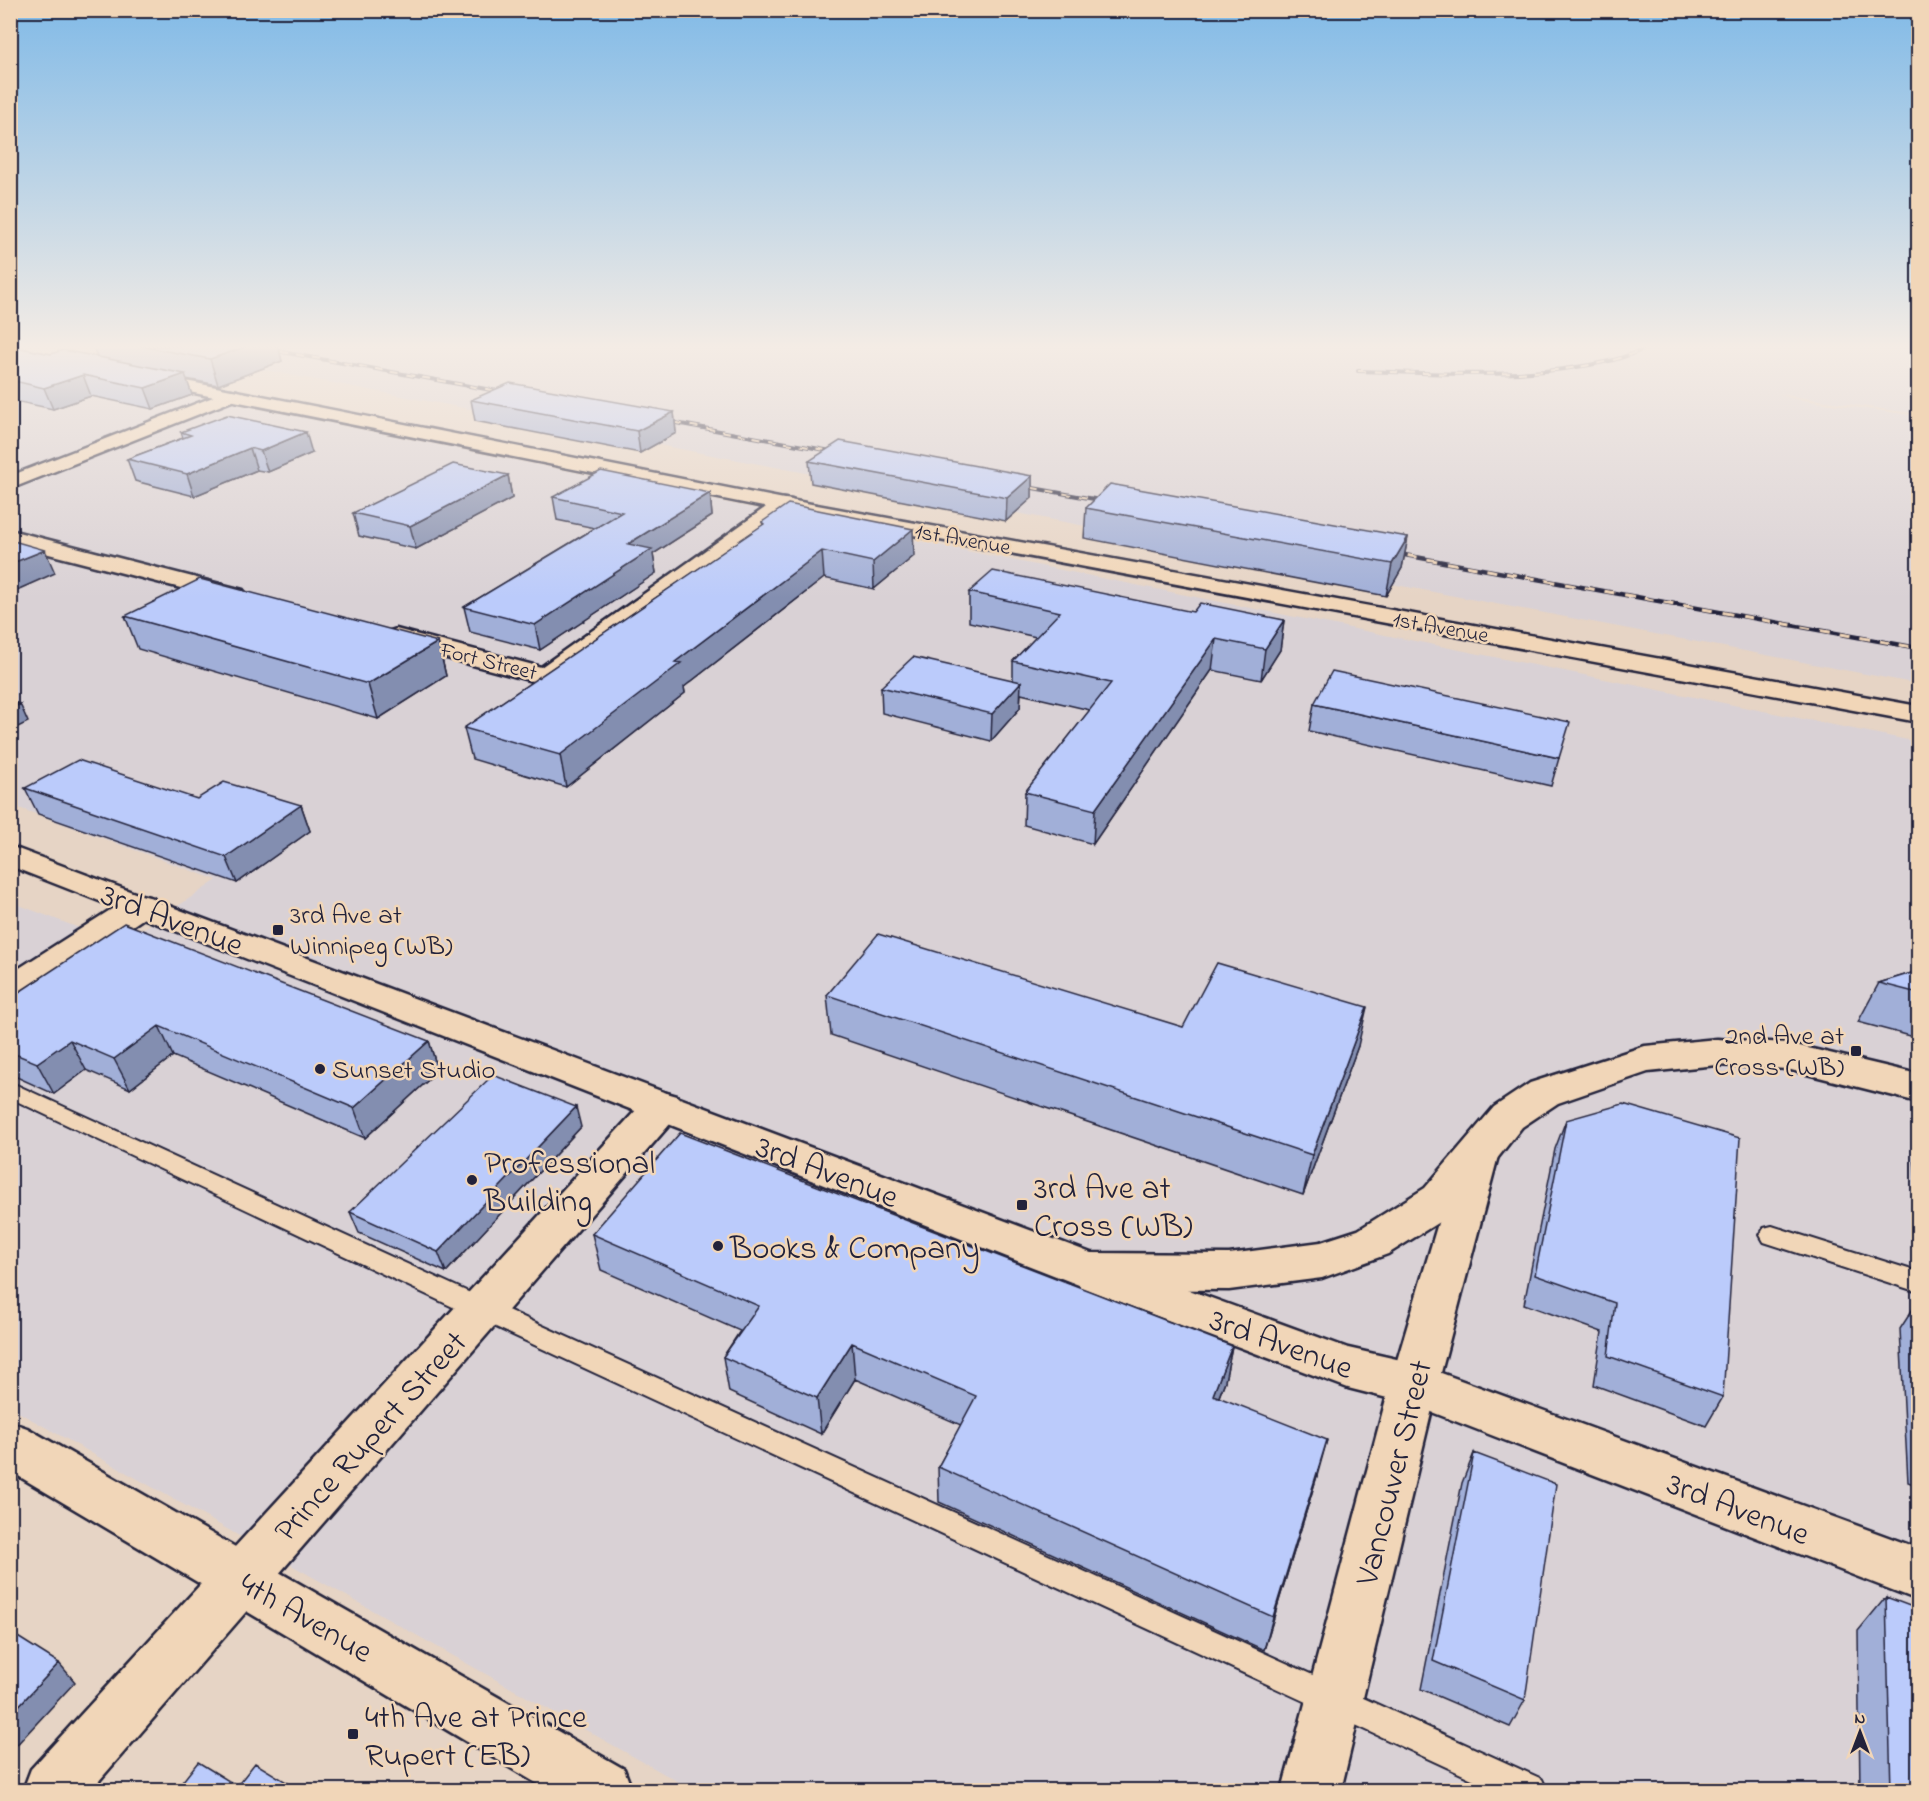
<svg xmlns="http://www.w3.org/2000/svg" width="1929" height="1801" viewBox="0 0 1929 1801" font-family="'Indie Flower',sans-serif">
  <style>
    .built { fill: #d9d1d5 }
    .lines { fill: none; stroke-linecap: round; stroke-linejoin: round }
    .service-casing { stroke: #22223b; stroke-width: 4 }
    .minor-casing { stroke: #22223b; stroke-width: 5 }
    .tertiary-casing { stroke: #22223b; stroke-width: 5 }
    .secondary-casing { stroke: #22223b; stroke-width: 5 }
    .service { fill: #f1d6b8; fill-rule: evenodd }
    .minor { fill: #f1d6b8; fill-rule: evenodd }
    .tertiary { fill: #f1d6b8; fill-rule: evenodd }
    .secondary { fill: #f1d6b8; fill-rule: evenodd }
    .rail-far1-casing { stroke: #22223b; stroke-width: 4 }
    .rail-casing { stroke: #22223b; stroke-width: 4.5 }
    .rail-far1 { stroke: #f1d6b8; stroke-width: 2; stroke-dasharray: 8; stroke-linecap: butt }
    .rail { stroke: #f1d6b8; stroke-width: 3; stroke-dasharray: 10; stroke-linecap: butt }
    .wall { fill: #a1afd8; stroke: #22223b; stroke-width: 1.5 }
    .shaded-wall { fill: #838eb0; stroke: #22223b; stroke-width: 1.5 }
    .building { fill: #bbcbfb; stroke: #22223b; stroke-width: 1.5 }
    .poi-dot { fill: #22223b; stroke: #f1d6b8; stroke-width: 2 }
    .labels { text-anchor: middle; stroke-width: 5; stroke-linejoin: round; paint-order: stroke }
    .far-street-label { font-size: 22px; fill: #22223b; stroke: #f1d6b8 }
    .poi-label { font-size: 27px; fill: #22223b; stroke: #f1d6b8; text-anchor: start }
    .near-street-label { font-size: 33px; fill: #22223b; stroke: #f1d6b8 }
    .near-poi-label { font-size: 33px; fill: #22223b; stroke: #f1d6b8; text-anchor: start }
  </style>
  <rect width="100%" height="100%" fill="#e6d4c5"/>
  <filter id="ink" filterUnits="userSpaceOnUse"><feTurbulence type="fractalNoise" baseFrequency=".0167" numOctaves="2"/><feDisplacementMap in="SourceGraphic" scale="12" xChannelSelector="R" yChannelSelector="G"/><feConvolveMatrix kernelMatrix="1 2 1 2 8 2 1 2 1" color-interpolation-filters="sRGB"/></filter>
  <g filter="url(#ink)">
    <path class="built" d="M138,346H1918V414L1777,394L1795,399L1918,416V684Z
      M10,359L1918,742V1790H693L11,1408V902L121,944L217,880L11,805Z"/>
    <g class="lines">
      <defs>
        <path id="service" d="M10,1082L490,1302L1542,1779L1547,1790H1496L472,1316L10,1098Z
          M1772,1226L1918,1272V1292L1764,1242L1760,1235L1764,1228Z"/>
        <path id="minor" d="M231,390L237,391L240,395L237,399L10,489V476Z
          M784,499L792,500L795,505L792,510L554,682L545,684L536,682L387,642L383,637L387,632L396,629L541,667L776,500Z
          M10,530L243,590L247,595L243,600L235,602L10,544Z
          M663,1092L677,1096L683,1106L677,1116L91,1790H23L31,1769L649,1096Z
          M1478,1141L1492,1145L1498,1156L1438,1384L1341,1790H1282L1390,1384L1458,1156L1464,1145Z"/>
        <path id="tertiary" d="M141,895L153,898L158,905L153,912L23,999L10,1003V974L129,898Z
          M1096,1256L1348,1348L1414,1363L1918,1548V1600L1411,1404L1348,1388L1080,1287L1074,1274L1080,1261Z"/>
        <path id="secondary" d="M145,373L784,499L1918,706V722L784,511L139,382L136,378L139,374Z
          M10,846L1091,1253L1229,1254L1321,1242L1358,1230L1425,1188L1494,1107L1530,1083L1645,1046L1717,1039L1787,1043L1918,1074V1102L1787,1069L1717,1065L1648,1072L1558,1103L1522,1127L1455,1212L1388,1254L1322,1278L1229,1290L1089,1289L10,866Z
          M10,1422L27,1428L624,1769L632,1790H548L10,1471Z"/>
      </defs>
      <use href="#service" class="service-casing"/>
      <use href="#minor" class="minor-casing"/>
      <use href="#tertiary" class="tertiary-casing"/>
      <use href="#secondary" class="secondary-casing"/>
      <use href="#service" class="service"/>
      <use href="#minor" class="minor"/>
      <use href="#tertiary" class="tertiary"/>
      <use href="#secondary" class="secondary"/>
      <defs>
        <path id="rail-far1" d="M249,346L508,393
          M1358,371C1441,373 1527,380 1609,361C1624,358 1638,351 1652,346
          M659,420L842,453
          M1016,485L1111,502"/>
        <path id="rail" d="M1388,552L1918,648"/>
      </defs>
      <use href="#rail-far1" class="rail-far1-casing"/>
      <use href="#rail" class="rail-casing"/>
      <use href="#rail-far1" class="rail-far1"/>
      <use href="#rail" class="rail"/>
    </g>
    <path class="wall" d="M10,346L51,354L97,357L93,346H278L282,361L218,385L186,379L192,395L153,409L91,396L53,409L10,400Z
      M471,400L674,412L676,433L640,453L475,421Z
      M181,432L312,453L268,472L257,470L194,496L135,481L127,459L183,438Z
      M809,461L1032,476V498L1006,521L811,483Z
      M508,475L512,498L416,549L359,536L353,513Z
      M710,493L712,516L653,554L656,573L540,650L470,632L464,607L595,528L557,520L553,497Z
      M1086,508L1408,537L1402,568L1386,596L1084,538Z
      M762,522L914,556L874,589L824,578L684,687L685,693L566,787L472,759L464,728L763,525Z
      M969,592L1193,612L1284,620L1280,650L1261,680L1212,670L1093,844L1024,825L1025,792L1090,710L1021,694L1020,708L991,741L882,713L881,687L1013,680V661L1036,637L969,622Z
      M125,616L438,642L446,676L378,719L138,649Z
      M1314,704L1559,758L1551,786L1309,731Z
      M25,788L301,805L310,831L237,883L38,814Z
      M1918,971V1038L1858,1022L1879,983Z
      M827,995L1183,1027L1358,1046L1303,1195L831,1035Z
      M10,998L429,1041L438,1071L365,1138L173,1056L130,1089L86,1070L54,1094L10,1074Z
      M1566,1120L1723,1397L1706,1426L1594,1385L1602,1332L1524,1304L1555,1149Z
      M1918,1124V1228L1913,1134Z
      M581,1127L446,1272L359,1233L350,1212Z
      M592,1234L1232,1346L1225,1381L1219,1397L1317,1476L1264,1650L939,1502L938,1467L961,1425L855,1379L821,1434L729,1392L723,1357L740,1331L601,1270Z
      M1918,1301V1486L1908,1482L1900,1329Z
      M1474,1453L1525,1700L1510,1727L1421,1689L1462,1483Z
      M1886,1597L1918,1791H1860L1858,1631Z"/>
    <path class="shaded-wall" d="M248,346H278L282,361L218,385L210,359Z
      M185,374L192,395L153,409L145,388Z
      M83,375L91,396L53,409L44,388Z
      M674,412L676,433L640,453L637,431Z
      M306,432L312,453L268,472L261,451Z
      M250,448L257,470L194,496L187,474Z
      M508,475L512,498L416,549L410,526Z
      M1032,476V498L1006,521L1007,498Z
      M710,493L712,516L653,554L656,573L540,650L535,625L628,544Z
      M913,529L914,556L874,589L873,562Z
      M1408,537L1402,568L1386,596L1392,564Z
      M45,550L55,573L10,593V564Z
      M822,551L824,578L684,687L685,693L566,787L560,755L675,662Z
      M1284,620L1280,650L1261,680L1265,649Z
      M1216,639L1212,670L1093,844L1095,810Z
      M438,642L446,676L378,719L368,684Z
      M1021,682L1020,708L991,741L992,714Z
      M20,704L28,722L10,731V709Z
      M301,805L310,831L237,883L226,857Z
      M1367,1007L1358,1046L1303,1195L1312,1155Z
      M159,1026L173,1056L130,1089L114,1059Z
      M70,1040L86,1070L54,1094L37,1063Z
      M429,1041L438,1071L365,1138L354,1108Z
      M576,1107L581,1127L446,1272L438,1252Z
      M852,1343L855,1379L821,1434L817,1398Z
      M1232,1346L1225,1381L1206,1430L1213,1395Z
      M1327,1440L1317,1476L1264,1650L1273,1617Z
      M59,1663L75,1682L10,1752V1715Z"/>
    <path class="building" d="M10,346L51,354L63,350L185,374L145,388L83,375L44,388L10,380Z
      M140,346H248L210,359Z
      M510,383L674,412L637,431L471,400Z
      M227,415L306,432L261,451L250,448L187,474L127,459L191,435L181,432Z
      M840,441L1032,476L1007,498L809,461Z
      M453,464L508,475L410,526L353,513Z
      M601,471L710,493L628,544L652,549L535,625L464,607L622,512L553,497Z
      M1110,484L1408,537L1392,564L1086,508Z
      M788,504L913,529L873,562L822,551L675,662L681,663L560,755L464,728L764,524L762,522Z
      M10,540L45,550L10,564Z
      M993,571L1193,612L1200,603L1284,620L1265,649L1216,639L1095,810L1025,792L1111,683L1013,661L1060,612L969,592Z
      M200,579L438,642L368,684L125,616Z
      M913,657L1021,682L992,714L881,687Z
      M1332,671L1570,722L1559,758L1314,704Z
      M10,701L20,704L10,709Z
      M78,760L197,799L224,782L301,805L226,857L25,788Z
      M124,923L429,1041L354,1108L159,1026L114,1059L70,1040L37,1063L10,1052V998Z
      M878,934L1183,1027L1217,963L1367,1007L1312,1155L827,995Z
      M1918,971V993L1879,983Z
      M493,1075L576,1107L438,1252L350,1212Z
      M1623,1104L1740,1138L1723,1397L1608,1356L1615,1303L1535,1275L1566,1120Z
      M680,1133L1232,1346L1213,1395L1327,1440L1273,1617L938,1467L976,1396L852,1343L817,1398L723,1357L759,1306L592,1234Z
      M1474,1453L1556,1484L1525,1700L1433,1661Z
      M1886,1597L1918,1609V1791H1891Z
      M13,1634L59,1663L10,1715V1636Z
      M198,1762L237,1786L255,1763L301,1791H175Z"/>
  </g>
  <linearGradient id="sky" x2="0" y2="1"><stop stop-color="#81bae7"/><stop offset="0.58" stop-color="#f4ece5"/><stop offset="1" stop-color="#f4ece5" stop-opacity="0"/></linearGradient>
  <rect width="1929" height="598" fill="url(#sky)"/>
  <g class="poi-dot">
    <rect x="272" y="924" width="12" height="12" rx="3"/>
    <rect x="1850" y="1045" width="12" height="12" rx="3"/>
    <circle cx="320" cy="1069" r="6"/>
    <circle cx="472" cy="1180" r="6"/>
    <rect x="1016" y="1199" width="12" height="12" rx="3"/>
    <circle cx="718" cy="1246" r="6"/>
    <rect x="347" y="1728" width="12" height="12" rx="3"/>
  </g>
  <g class="labels">
    <g class="far-street-label">
      <text transform="translate(963 538) rotate(10)" y="8">1st Avenue</text>
      <text transform="translate(1441 626) rotate(10)" y="8">1st Avenue</text>
      <text transform="translate(489 660) rotate(14)" y="8">Fort Street</text>
    </g>
    <g class="poi-label">
      <text x="290" y="923">3rd Ave at<tspan x="290" dy="31">Winnipeg (WB)</tspan></text>
      <text x="1844" y="1044" text-anchor="end">2nd Ave at<tspan x="1844" dy="31">Cross (WB)</tspan></text>
      <text x="332" y="1078">Sunset Studio</text>
    </g>
    <g class="near-street-label">
      <text transform="translate(173 918) rotate(21)" y="12">3rd Avenue</text>
      <text transform="translate(828 1170) rotate(21)" y="12">3rd Avenue</text>
      <text transform="translate(1282 1342) rotate(20)" y="12">3rd Avenue</text>
      <text transform="translate(369 1435) rotate(-48)" y="12">Prince Rupert Street</text>
      <text transform="translate(1392 1472) rotate(-76)" y="12">Vancouver Street</text>
      <text transform="translate(1739 1507) rotate(21)" y="12">3rd Avenue</text>
      <text transform="translate(307 1616) rotate(30)" y="12">4th Avenue</text>
    </g>
    <g class="near-poi-label">
      <text x="484" y="1173">Professional<tspan x="484" dy="38">Building</tspan></text>
      <text x="1034" y="1198">3rd Ave at<tspan x="1034" dy="38">Cross (WB)</tspan></text>
      <text x="730" y="1258">Books &amp; Company</text>
      <text x="365" y="1727">4th Ave at Prince<tspan x="365" dy="38">Rupert (EB)</tspan></text>
    </g>
  </g>
  <rect width="1929" height="1801" fill="none" stroke="#f1d6b8" stroke-width="36"/>
  <rect x="18" y="18" width="1893" height="1765" fill="none" stroke="#22223b" stroke-width="2" filter="url(#ink)"/>
  <g transform="translate(1860 1732)" stroke="#f1d6b8" stroke-width="4.5" paint-order="stroke">
  <path d="M0-4.5L10 22L0 15L-10 22Z" fill="#22223b"/>
  <text y="-9" font-size="16" font-weight="bold" text-anchor="middle" fill="#22223b">N</text>
  </g>
</svg>
